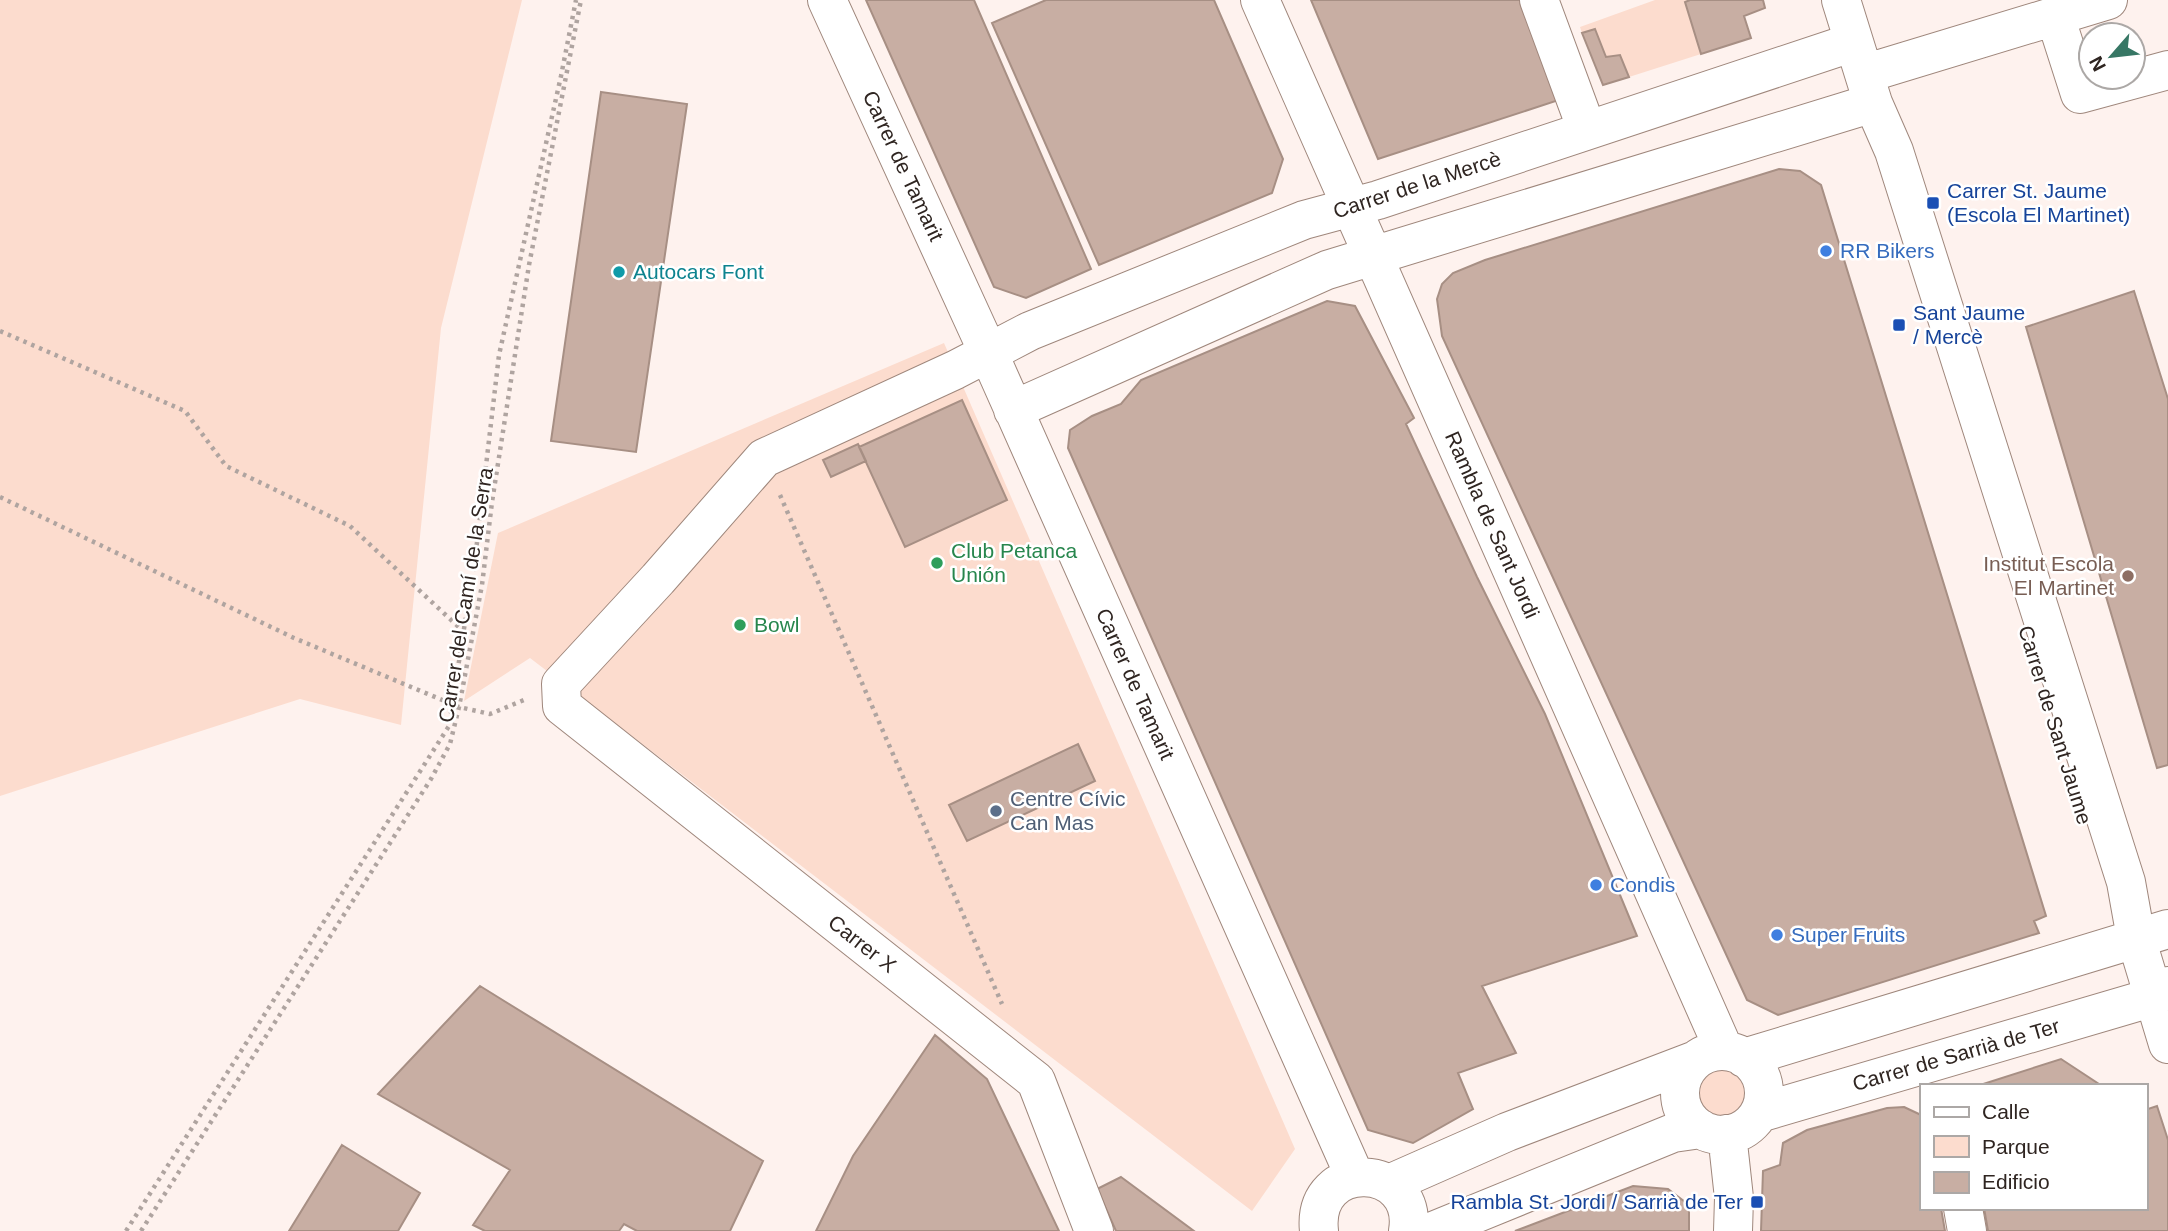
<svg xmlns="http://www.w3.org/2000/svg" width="2168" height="1231" viewBox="0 0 2168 1231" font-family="Helvetica,sans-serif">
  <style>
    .green { fill: #fcdcce }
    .building { fill: #c8aea3; stroke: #a78f84; stroke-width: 2 }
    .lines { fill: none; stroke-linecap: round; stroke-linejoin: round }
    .minor-casing { stroke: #9f877c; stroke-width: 40 }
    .path { stroke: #afa4a0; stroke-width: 4.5; stroke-dasharray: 3.5 5; stroke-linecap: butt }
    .minor { stroke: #fff; stroke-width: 38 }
    .transit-dot { fill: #1a4fb4; stroke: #fff; stroke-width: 2.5 }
    .shop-dot { fill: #3f7fe0; stroke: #fff; stroke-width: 2.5 }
    .culture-dot { fill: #0f9aa8; stroke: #fff; stroke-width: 2.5 }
    .leisure-dot { fill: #2e9e5b; stroke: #fff; stroke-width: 2.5 }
    .education-dot { fill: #8d6e63; stroke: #fff; stroke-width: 2.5 }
    .service-dot { fill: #5c6f8a; stroke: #fff; stroke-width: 2.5 }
    .labels { text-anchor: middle; stroke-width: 5; stroke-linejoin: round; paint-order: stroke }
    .street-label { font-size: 21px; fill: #2f2521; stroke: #fff }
    .transit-label { font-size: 21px; fill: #164399; stroke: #fff; text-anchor: start }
    .shop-label { font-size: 21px; fill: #366cbe; stroke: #fff; text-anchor: start }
    .culture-label { font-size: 21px; fill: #0d838f; stroke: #fff; text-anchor: start }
    .leisure-label { font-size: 21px; fill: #27864d; stroke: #fff; text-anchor: start }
    .education-label { font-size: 21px; fill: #785e54; stroke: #fff; text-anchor: end }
    .service-label { font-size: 21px; fill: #4e5e75; stroke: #fff; text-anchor: start }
  </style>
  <rect width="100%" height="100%" fill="#fef2ee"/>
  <path class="green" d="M0,0H522L441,328L401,725L300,699L0,796Z
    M1655,0H1690L1685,2L1701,54L1629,77L1620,55L1606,57L1595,29L1582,33L1580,27Z
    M944,343L1295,1149L1252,1211L530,658L464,701L498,533Z
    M1694 1093a27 27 0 1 1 54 0a27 27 0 1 1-54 0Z"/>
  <path class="building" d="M866,0H974L1091,269L1026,298L994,287Z
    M1046,0H1214L1283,159L1272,193L1099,265L992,23Z
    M1311,0H1524L1562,99L1378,159Z
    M1690,0H1763L1765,8L1744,16L1751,38L1701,54L1685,2Z
    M1595,29L1606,57L1620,55L1629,77L1603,85L1582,33Z
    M601,92L687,104L636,452L551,441Z
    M1779,169L1800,171L1821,185L2046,916L2034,921L2039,933L1778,1015L1747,1000L1442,336L1437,299L1442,284L1453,273L1485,260Z
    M2134,291L2168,399V765L2157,768L2026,327Z
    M1327,301L1355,306L1414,418L1406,424L1477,577L1545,714L1637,936L1482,986L1516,1053L1458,1073L1473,1109L1413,1143L1368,1130L1068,448L1070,430L1092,416L1121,404L1141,380Z
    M962,400L1007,500L905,547L859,447Z
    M858,444L866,461L831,477L823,460Z
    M1078,744L1095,781L967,841L949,805Z
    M480,986L763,1161L730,1231H637L624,1224L619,1231H485L473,1225L510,1170L378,1094Z
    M935,1035L987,1079L1059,1231H816L853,1156Z
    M2061,1059L2102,1086H1977Z
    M2157,1106L2168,1140V1231H1988L1984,1208H2145V1110Z
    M1904,1107L1921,1115V1208H1941L1945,1231H1761L1763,1171L1780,1165L1783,1143L1807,1130L1887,1108Z
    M342,1145L420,1193L398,1231H289Z
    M1121,1177L1194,1231H1116L1097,1189Z
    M1633,1186L1668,1189L1689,1205V1231H1515Z"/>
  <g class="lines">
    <defs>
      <path id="minor" d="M827,0L988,352L1355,1177
        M1260,0L1724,1050
        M1539,0L1587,130
        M1841,0L1873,103L1894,151L2126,882L2136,938L2168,1044
        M2055,16L2080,94L2168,70
        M1864,74L2108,0
        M1013,410L1327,270L1873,103
        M1680 1093a42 42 0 1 1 84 0a42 42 0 1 1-84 0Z
        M1744,1058L2168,929
        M1759,1113L2154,997L2168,986
        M1727,1134L1734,1198L1733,1231
        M1389,1184L1507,1132L1696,1060
        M1963,1208L1967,1231
        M1094,1231L1036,1081L562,706L561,684L658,579L764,458L955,370L1030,331L1304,220L1378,200L1854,42
        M1319,1231C1311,1157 1419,1162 1408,1231
        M1433,1231L1673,1133L1701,1129"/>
    </defs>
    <use href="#minor" class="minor-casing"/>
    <path class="path" d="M0,331L185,411L226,466L350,526L463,631
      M780,495L1002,1004
      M0,497L294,638L459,707L490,714L524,700
      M126,1231L449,726L476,551L499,355L561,76L576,0
      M141,1231L431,779L450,744L459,707L482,585L492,502L529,265L581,0"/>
    <use href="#minor" class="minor"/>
  </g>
  <g class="transit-dot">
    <rect x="1926" y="196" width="14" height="14" rx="3.5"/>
    <rect x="1892" y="318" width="14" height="14" rx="3.5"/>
    <rect x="1750" y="1195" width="14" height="14" rx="3.5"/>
  </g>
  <g class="shop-dot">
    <circle cx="1826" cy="251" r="7"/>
    <circle cx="1596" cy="885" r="7"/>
    <circle cx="1777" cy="935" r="7"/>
  </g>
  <circle class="culture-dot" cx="619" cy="272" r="7"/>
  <g class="leisure-dot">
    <circle cx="937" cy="563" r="7"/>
    <circle cx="740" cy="625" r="7"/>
  </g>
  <circle class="education-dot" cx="2128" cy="576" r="7"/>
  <circle class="service-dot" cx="996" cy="811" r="7"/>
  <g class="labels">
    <g class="street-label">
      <text transform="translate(903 166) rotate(65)" y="7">Carrer de Tamarit</text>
      <text transform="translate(1417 185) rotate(-18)" y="7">Carrer de la Mercè</text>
      <text transform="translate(1492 525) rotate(66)" y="7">Rambla de Sant Jordi</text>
      <text transform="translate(466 595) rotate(-81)" y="7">Carrer del Camí de la Serra</text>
      <text transform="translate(1135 684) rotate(66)" y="7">Carrer de Tamarit</text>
      <text transform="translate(2055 725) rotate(73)" y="7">Carrer de Sant Jaume</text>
      <text transform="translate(862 944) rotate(38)" y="7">Carrer X</text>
      <text transform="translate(1956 1055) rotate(-16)" y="7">Carrer de Sarrià de Ter</text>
    </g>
    <g class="transit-label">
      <text x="1947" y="198">Carrer St. Jaume<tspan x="1947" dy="24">(Escola El Martinet)</tspan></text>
      <text x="1913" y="320">Sant Jaume<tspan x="1913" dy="24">/ Mercè</tspan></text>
      <text x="1743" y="1209" text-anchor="end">Rambla St. Jordi / Sarrià de Ter</text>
    </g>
    <g class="shop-label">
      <text x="1840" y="258">RR Bikers</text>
      <text x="1610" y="892">Condis</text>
      <text x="1791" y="942">Super Fruits</text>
    </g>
    <g class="culture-label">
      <text x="633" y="279">Autocars Font</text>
    </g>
    <g class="leisure-label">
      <text x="951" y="558">Club Petanca<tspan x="951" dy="24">Unión</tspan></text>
      <text x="754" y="632">Bowl</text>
    </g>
    <g class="education-label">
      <text x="2114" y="571">Institut Escola<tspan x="2114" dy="24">El Martinet</tspan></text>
    </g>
    <g class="service-label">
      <text x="1010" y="806">Centre Cívic<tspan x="1010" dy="24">Can Mas</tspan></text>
    </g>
  </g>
  <rect x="1920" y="1084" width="228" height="126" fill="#ffffff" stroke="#aca8a6" stroke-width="2"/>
  <rect x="1934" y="1107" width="35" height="10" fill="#ffffff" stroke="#aca8a6" stroke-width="2"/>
  <text x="1982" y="1119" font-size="21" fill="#2f2521">Calle</text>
  <rect x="1934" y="1136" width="35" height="21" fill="#fcdcce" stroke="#aca8a6" stroke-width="2"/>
  <text x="1982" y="1154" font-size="21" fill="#2f2521">Parque</text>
  <rect x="1934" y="1172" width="35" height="21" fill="#c8aea3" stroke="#aca8a6" stroke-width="2"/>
  <text x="1982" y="1189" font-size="21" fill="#2f2521">Edificio</text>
  <g transform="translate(2112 56) rotate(242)"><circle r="33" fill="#ffffff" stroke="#aca8a6" stroke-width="2"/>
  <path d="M0-5L12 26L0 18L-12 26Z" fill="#377765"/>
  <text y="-10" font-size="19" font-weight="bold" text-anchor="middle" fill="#2f2521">N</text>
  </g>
</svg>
